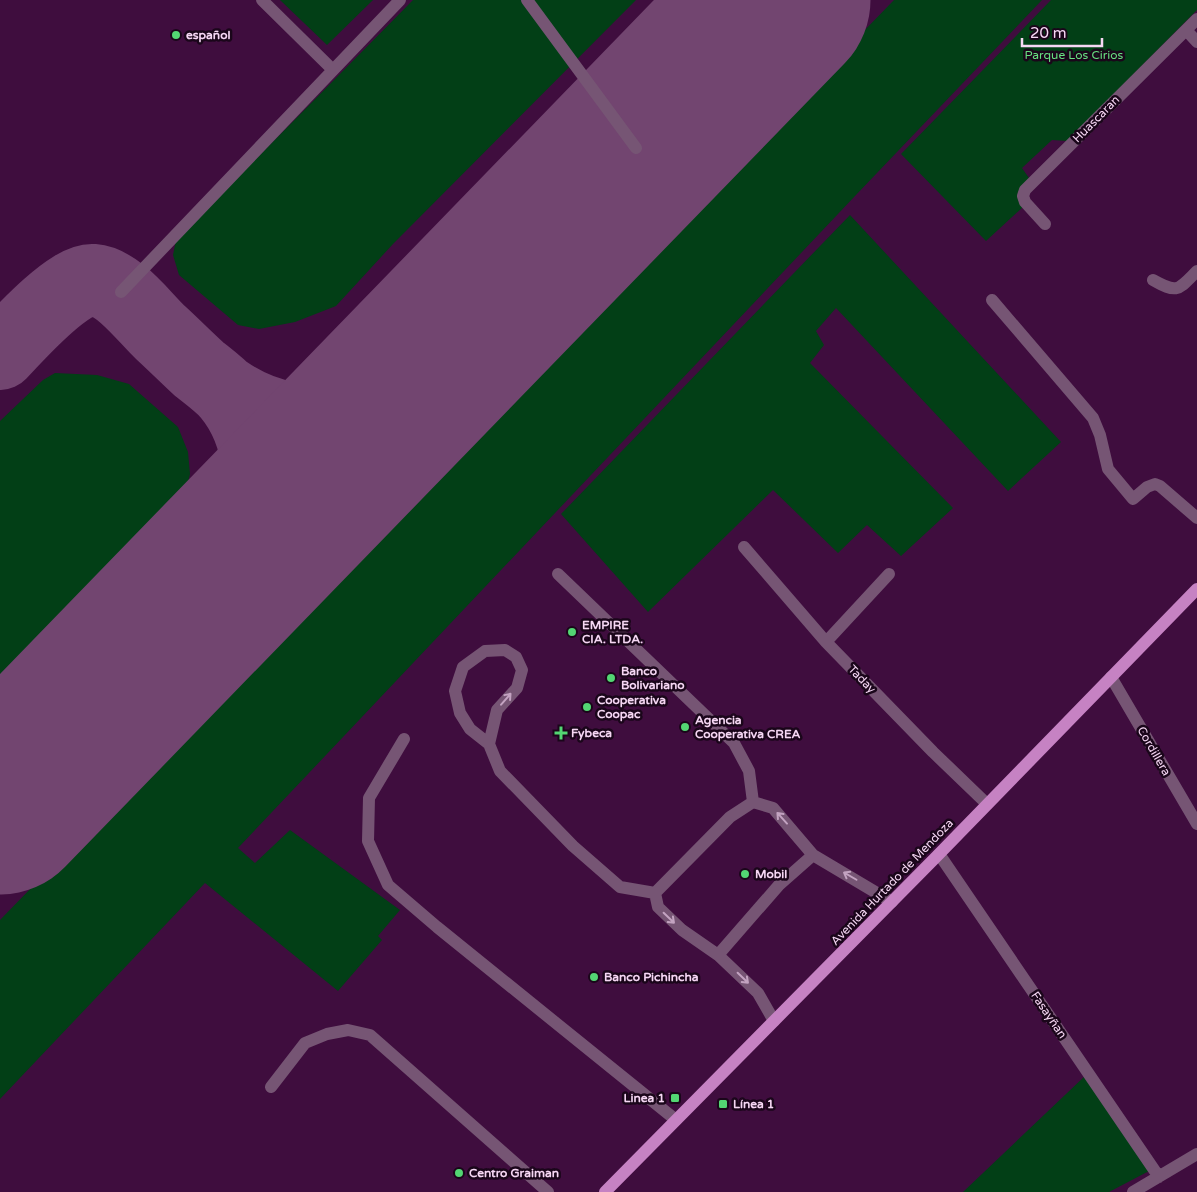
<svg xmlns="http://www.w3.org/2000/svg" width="1197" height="1192" viewBox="0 0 1197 1192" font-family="'Varela Round',sans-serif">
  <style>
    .green { fill: #023f16 }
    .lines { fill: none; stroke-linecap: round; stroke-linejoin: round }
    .taxiway { stroke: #724570; stroke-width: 72 }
    .runway { stroke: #724570; stroke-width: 181 }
    .minor { stroke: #765574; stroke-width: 12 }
    .major { stroke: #c682c3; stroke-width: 12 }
    .oneway { stroke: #c3a3c1 }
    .poi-dot { fill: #53d673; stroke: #1a061a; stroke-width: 2 }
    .labels { text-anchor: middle; stroke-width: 5; stroke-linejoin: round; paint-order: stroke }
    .poi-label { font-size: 12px; font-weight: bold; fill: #f6d7f4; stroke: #1a061a; text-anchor: start }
    .park-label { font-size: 12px; fill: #67e081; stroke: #1a061a }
    .street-label { font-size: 12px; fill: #f6d7f4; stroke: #1a061a }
  </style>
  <rect width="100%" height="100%" fill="#3f0d3e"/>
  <path class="green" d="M280,0H373L327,45Z
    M413,0H636L393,244L336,306L295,322L259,329L238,325L179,275L173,255L176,240Z
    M894,0H1042L855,196L238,848L255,863L290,830L400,910L378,936L382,940L338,991L205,883L0,1099V920Z
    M1051,0H1197V10L1067,141L1052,140L1022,168L1029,178L1023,207L986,241L901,154Z
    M850,215L1061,442L1008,491L836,308L816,331L824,345L810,363L953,508L901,556L867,525L838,553L773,490L648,612L561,514Z
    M55,373L97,375L129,384L178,427L188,452L190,474L181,511L0,690V421L43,380Z
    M1086,1075L1151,1170L1109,1192H963Z"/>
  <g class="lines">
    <path class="taxiway" d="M0,354C17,336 69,278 93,280C119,282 143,316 161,333C174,345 186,357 199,369C209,377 220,385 228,394C262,435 268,497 242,544C232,562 217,579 204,596
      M227,392C265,418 313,428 358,413C382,404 402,386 421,370
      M0,790L11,783L54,748"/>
    <path class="runway" d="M0,804L780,0"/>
    <path class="minor" d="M262,0L333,70
      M527,0L636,148
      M1186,30L1197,42
      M1045,224L1025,202L1023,196L1025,190L1197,19
      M1153,280C1178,294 1178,290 1197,271
      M121,292L400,0
      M992,300L1093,418L1100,435L1108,469L1133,499L1147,487L1155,484L1160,486L1197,518
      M744,547L826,642L933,752L987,804
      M558,574L734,743L749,771L753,802
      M826,642L889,574
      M1111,677L1197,824
      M404,739L369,798L368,841L388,885L437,927L676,1120
      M489,744L497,710L517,688L522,670L516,657L505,650L485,651L463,667L455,691L460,713L470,729L489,744L500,771L573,846L620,887L655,893
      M939,854L1159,1177
      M718,955L682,930L658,907L655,893L730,817L753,802L773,808L813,855
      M774,1021L758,993L718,955L779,885L813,855L892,902
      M271,1087L305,1043L327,1034L348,1030L370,1035L548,1192
      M1133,1192L1197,1154"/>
    <path class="major" d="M605,1192L939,854L1197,589"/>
  </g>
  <defs><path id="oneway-shaft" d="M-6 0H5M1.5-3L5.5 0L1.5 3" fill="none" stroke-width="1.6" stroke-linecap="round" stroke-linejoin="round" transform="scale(1.25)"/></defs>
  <g class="oneway">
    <use href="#oneway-shaft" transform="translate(506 699) rotate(-49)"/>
    <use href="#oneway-shaft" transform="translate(782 818) rotate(-132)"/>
    <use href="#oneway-shaft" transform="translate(850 876) rotate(-150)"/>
    <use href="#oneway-shaft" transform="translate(669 918) rotate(44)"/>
    <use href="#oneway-shaft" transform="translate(743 978) rotate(44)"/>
  </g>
  <g class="poi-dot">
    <circle cx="176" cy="35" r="5"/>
    <circle cx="572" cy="632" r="5"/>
    <circle cx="611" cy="678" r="5"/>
    <circle cx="587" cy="707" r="5"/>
    <circle cx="685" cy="727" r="5"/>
    <path d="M558.5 725.5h5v5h5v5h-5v5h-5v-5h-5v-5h5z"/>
    <circle cx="745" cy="874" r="5"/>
    <circle cx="594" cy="977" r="5"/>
    <rect x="670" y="1093" width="10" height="10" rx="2.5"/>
    <rect x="718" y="1099" width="10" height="10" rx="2.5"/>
    <circle cx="459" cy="1173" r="5"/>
  </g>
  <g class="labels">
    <g class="poi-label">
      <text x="186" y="39">español</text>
      <text x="582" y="629">EMPIRE<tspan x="582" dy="14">CIA. LTDA.</tspan></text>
      <text x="621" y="675">Banco<tspan x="621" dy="14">Bolivariano</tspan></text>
      <text x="597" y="704">Cooperativa<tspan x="597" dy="14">Coopac</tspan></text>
      <text x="695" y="724">Agencia<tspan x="695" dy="14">Cooperativa CREA</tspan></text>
      <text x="571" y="737">Fybeca</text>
      <text x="755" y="878">Mobil</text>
      <text x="604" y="981">Banco Pichincha</text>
      <text x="665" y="1102" text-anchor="end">Linea 1</text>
      <text x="733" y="1108">Línea 1</text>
      <text x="469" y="1177">Centro Graiman</text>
    </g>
    <g class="park-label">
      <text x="1074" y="59">Parque Los Cirios</text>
    </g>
    <g class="street-label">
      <text transform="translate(1096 119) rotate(-45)" y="4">Huascaran</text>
      <text transform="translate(862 679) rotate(46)" y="4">Taday</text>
      <text transform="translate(1154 751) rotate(60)" y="4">Cordillera</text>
      <text transform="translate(892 882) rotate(-46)" y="4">Avenida Hurtado de Mendoza</text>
      <text transform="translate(1049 1015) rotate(56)" y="4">Fasayñan</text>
    </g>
  </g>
  <path d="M1022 38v8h80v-8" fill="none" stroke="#f6d7f4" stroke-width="2.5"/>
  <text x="1030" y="38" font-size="15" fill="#f6d7f4" stroke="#1a061a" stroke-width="4" paint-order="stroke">20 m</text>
</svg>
